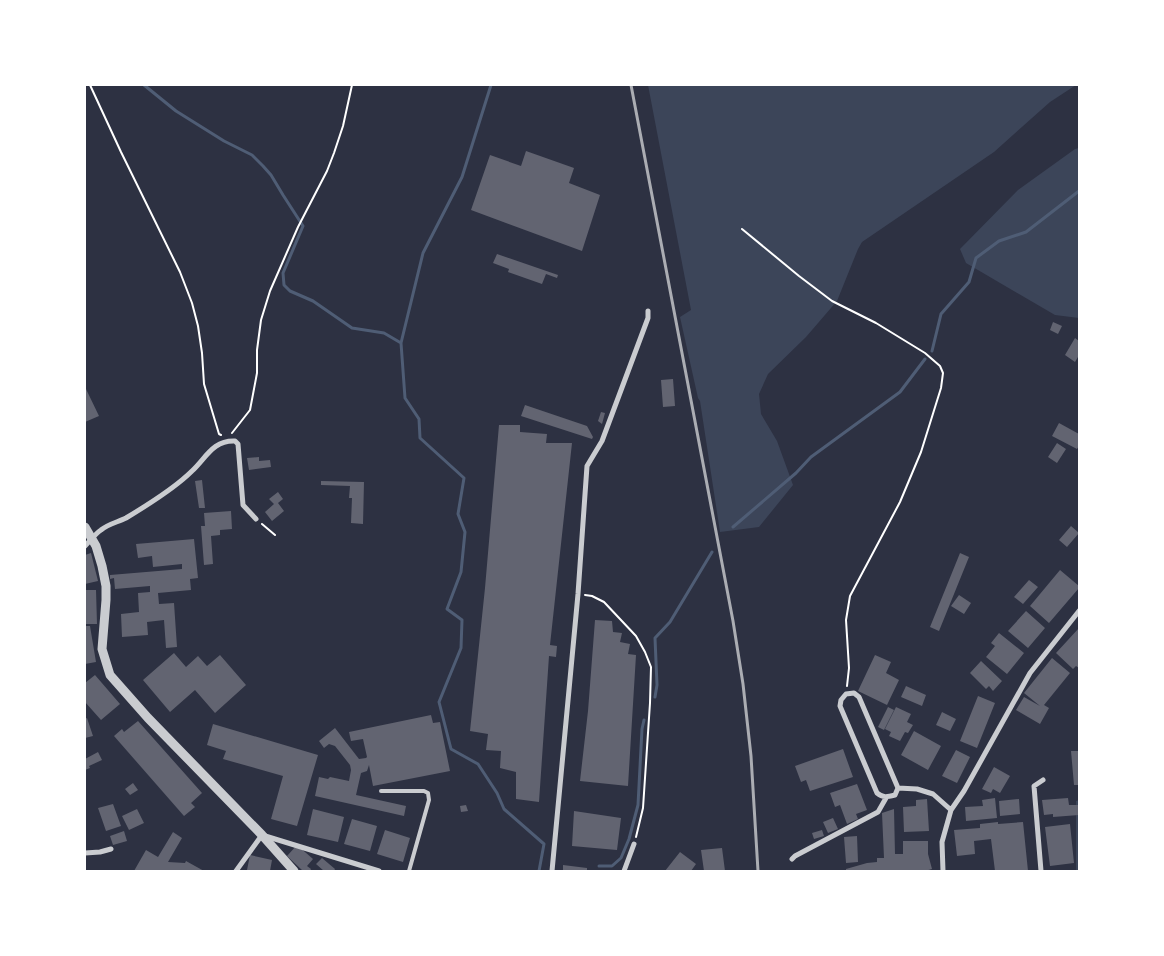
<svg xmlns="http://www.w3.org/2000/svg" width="1164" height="956" viewBox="0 0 1164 956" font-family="'Archivo Narrow',sans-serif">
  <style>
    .green { fill: #3c4559 }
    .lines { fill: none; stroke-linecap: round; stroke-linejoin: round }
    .stream { stroke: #4f5d75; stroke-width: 3 }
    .building { fill: #626471 }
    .path { stroke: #fff; stroke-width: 2 }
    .service { stroke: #caccd0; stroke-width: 4 }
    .minor { stroke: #caccd0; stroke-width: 5 }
    .tertiary { stroke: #caccd0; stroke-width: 9 }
    .rail { stroke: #abadb3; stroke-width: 3 }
  </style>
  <rect width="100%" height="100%" fill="#2d3142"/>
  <path class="green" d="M648,85H1076L1050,102L994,152L862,242L858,249L837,301L806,337L768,374L759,394L761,414L777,441L793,485L759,527L720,532L700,401L698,398L680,317L691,310Z
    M1079,148V318L1055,315L966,263L960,249L1018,190L1075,149Z
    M1079,800V871H1076V801Z"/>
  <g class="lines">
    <path class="stream" d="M144,85L176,111L224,141L252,155L263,166L271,175L283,195L303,226L283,273L284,285L290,291L313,301L352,328L384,333L401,343
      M491,85L462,177L423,253L401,343L405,398L419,419L420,438L464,478L458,514L465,532L461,572L447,609L462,620L461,648L439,702L451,749L478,764L497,793L504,809L544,844L539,871
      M932,351L941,314L969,282L976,258L999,241L1026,232L1079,191
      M733,527L796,473L811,457L900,392L925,359
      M655,697L657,685L655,638L670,622L712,552
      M599,866H612L621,858L629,839L638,805L642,729L644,720"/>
  </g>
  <path class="building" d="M526,151L574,168L569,183L600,195L582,251L471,210L490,155L521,166Z
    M497,254L558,275L557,278L546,274L542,284L508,272L509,269L493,263Z
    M1053,322L1062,326L1058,334L1050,330Z
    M1075,338L1079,341V357H1078L1075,362L1065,355Z
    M673,379L675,406L663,407L661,380Z
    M86,389L99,416L85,422V390Z
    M525,405L587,426L593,437L592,439L521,416Z
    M601,412L605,413L602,424L598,421Z
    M1059,423L1079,434V446L1077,449L1052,436Z
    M499,425H520V432L547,434L546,443H572L550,645L557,646L556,657L549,656L539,802L516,799V772L500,768L501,751L486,750L488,734L470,731L485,588Z
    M1057,443L1066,449L1057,463L1048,457Z
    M259,457V461L270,460L271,467L249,470L247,458Z
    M202,480L205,508H199L195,481Z
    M321,481L364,482L363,524L351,523L352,498H349L350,486L321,485Z
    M278,492L283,499L278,503L284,511L272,521L265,512L274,504L269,499Z
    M231,511L232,529L220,530V535L211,536L213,564L204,565L201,526H205L204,513Z
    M1071,526L1079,533L1067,547L1059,540Z
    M194,539L198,578L190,579L191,590L158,593L159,604L174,603L177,647L166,648L164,620L147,622L148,635L122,637L121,614L139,612L138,593L150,592V586L115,589L114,578L110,579V575L182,569V564L153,567L152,556L138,558L136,544Z
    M91,553L98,581L85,584V555Z
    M960,553L969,557L939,631L930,627Z
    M1060,570L1079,586V588L1049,623L1030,606Z
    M1029,580L1038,587L1023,604L1014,597Z
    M85,590H96L97,624H85Z
    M959,595L971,603L964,614L951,606Z
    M1026,611L1045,628L1028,648L1008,631Z
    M595,620L612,621L613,632L622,633L620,642L630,644L628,654L636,655L628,786L580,781L588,711Z
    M85,626H90L96,662L85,664Z
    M1079,628V668L1076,666L1073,669L1056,653Z
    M999,633L1024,653L1007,674L986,657L995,646L991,643Z
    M174,653L186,667L198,656L207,666L220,655L246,685L215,713L195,690L170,712L143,680Z
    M875,655L891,662L886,673L899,680L887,705L858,691Z
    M1052,658L1070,673L1044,705L1049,708L1040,724L1016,710L1024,697L1040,706L1024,693Z
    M981,661L1002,681L993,691L989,686L986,689L970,673Z
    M95,675L120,704L101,720L85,702V683Z
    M906,686L926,695L922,706L901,697Z
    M978,696L995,703L977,748L960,741Z
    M888,707L894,710L884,730L878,727Z
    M896,707L911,714L907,722L913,725L908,733L905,732L900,741L889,736L891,732L885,729Z
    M942,712L956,719L950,731L936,725Z
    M431,715L433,723L440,722L450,771L373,786L369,765L367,771L361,773L356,795L406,806L404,816L315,796L319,777L328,779L330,777L349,781L351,770L350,765L335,746L329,744L324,748L319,741L335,728L359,759L366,758L367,757L363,739L351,741L349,732Z
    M87,718L93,736L85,738V719Z
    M138,721L202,793L191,803L195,807L184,816L114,736L122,729L124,732Z
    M213,724L318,755L297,826L271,819L283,776L223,759L226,751L207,745Z
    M914,731L941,746L928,770L901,755Z
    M843,749L853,777L810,791L806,780L801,782L795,766Z
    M956,750L970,757L957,783L942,776Z
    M1071,751H1079V785H1074Z
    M98,752L102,760L89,766L90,768L85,770V759Z
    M994,767L1010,776L1000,793L993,789L991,793L982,789Z
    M133,783L138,790L130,795L125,789Z
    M857,784L867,810L856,814L858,819L847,824L840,805L835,807L830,793Z
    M995,798L997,818L966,821L965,807L983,806L982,800Z
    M1068,798L1069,805H1078L1079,815L1053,817V814L1044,815L1042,800Z
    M927,799L929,831L904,832L903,807L916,806V800Z
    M1019,799L1020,814L1000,816L999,801Z
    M113,804L121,826L106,831L98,808Z
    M466,805L468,811L461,812L460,806Z
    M137,809L144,823L129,830L122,816Z
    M313,809L344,817L338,842L307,835Z
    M894,809L895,854H903V841H928V854L932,869L925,871H846V869L867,863L877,862V858H884L882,813Z
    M574,811L621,818L617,850L572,846Z
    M833,818L838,829L828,833L823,822Z
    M352,819L377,826L370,851L344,844Z
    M998,822V824L1023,822L1028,871H995L991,839L974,841L975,854L957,856L954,830L980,828V824Z
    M1070,824L1074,863L1050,866L1045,827Z
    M385,830L410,838L403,862L377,854Z
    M822,830L824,836L814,839L812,833Z
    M124,831L127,841L113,845L110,836Z
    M173,832L182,838L168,862L185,863L186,861L204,871H134L146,850L158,857Z
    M857,836L858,862L846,863L844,837Z
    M297,845L313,859L307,866L311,869L310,871H303L287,856Z
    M722,848L725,871H704L701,850Z
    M680,852L696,864L691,871H665Z
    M250,855L272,860L270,871L247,870Z
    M322,858L335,869L334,871H324L316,864Z
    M563,865L587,868V871H563Z"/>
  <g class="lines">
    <path class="path" d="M90,85L121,152L180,272L192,303L198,326L202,353L204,384L219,434L221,435
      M742,229L799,276L832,301L876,323L925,353L940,366L943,373L941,388L921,452L900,502L850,596L846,620L849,668L847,686
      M232,433L250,410L257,373V350L261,320L270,291L298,227L327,171L334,153L343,126L352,85
      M262,524L275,535
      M585,595L592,596L604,602L636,636L645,652L651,667L650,703L643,808L636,837"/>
    <path class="service" d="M381,791H424L428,793L429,800L409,871"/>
    <path class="minor" d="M85,546C90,541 95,534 101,530C108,524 118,522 126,518C146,506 176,487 192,471C206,458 213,440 235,441L238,444L243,505L256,519
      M898,788L895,795C887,797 883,798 877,793L840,706L841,700L846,694L854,693L859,697L898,788L917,789L933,794L951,810
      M85,853L100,852L111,849
      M792,859L795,856L878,812L886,798
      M236,871L262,835L379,871
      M552,871L578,594L587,466L602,441L648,318V311
      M624,871L634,844
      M943,871L942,842L951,810L964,791L1030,673L1079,611
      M1041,871L1034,786L1043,780"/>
    <path class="tertiary" d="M85,527L96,546L102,566L106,586V600L102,649L110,675L148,718L262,835L294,871"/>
    <path class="rail" d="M631,85L733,621L743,684L751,756L758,871"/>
  </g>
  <rect width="1164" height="956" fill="none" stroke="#ffffff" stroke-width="172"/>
</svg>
